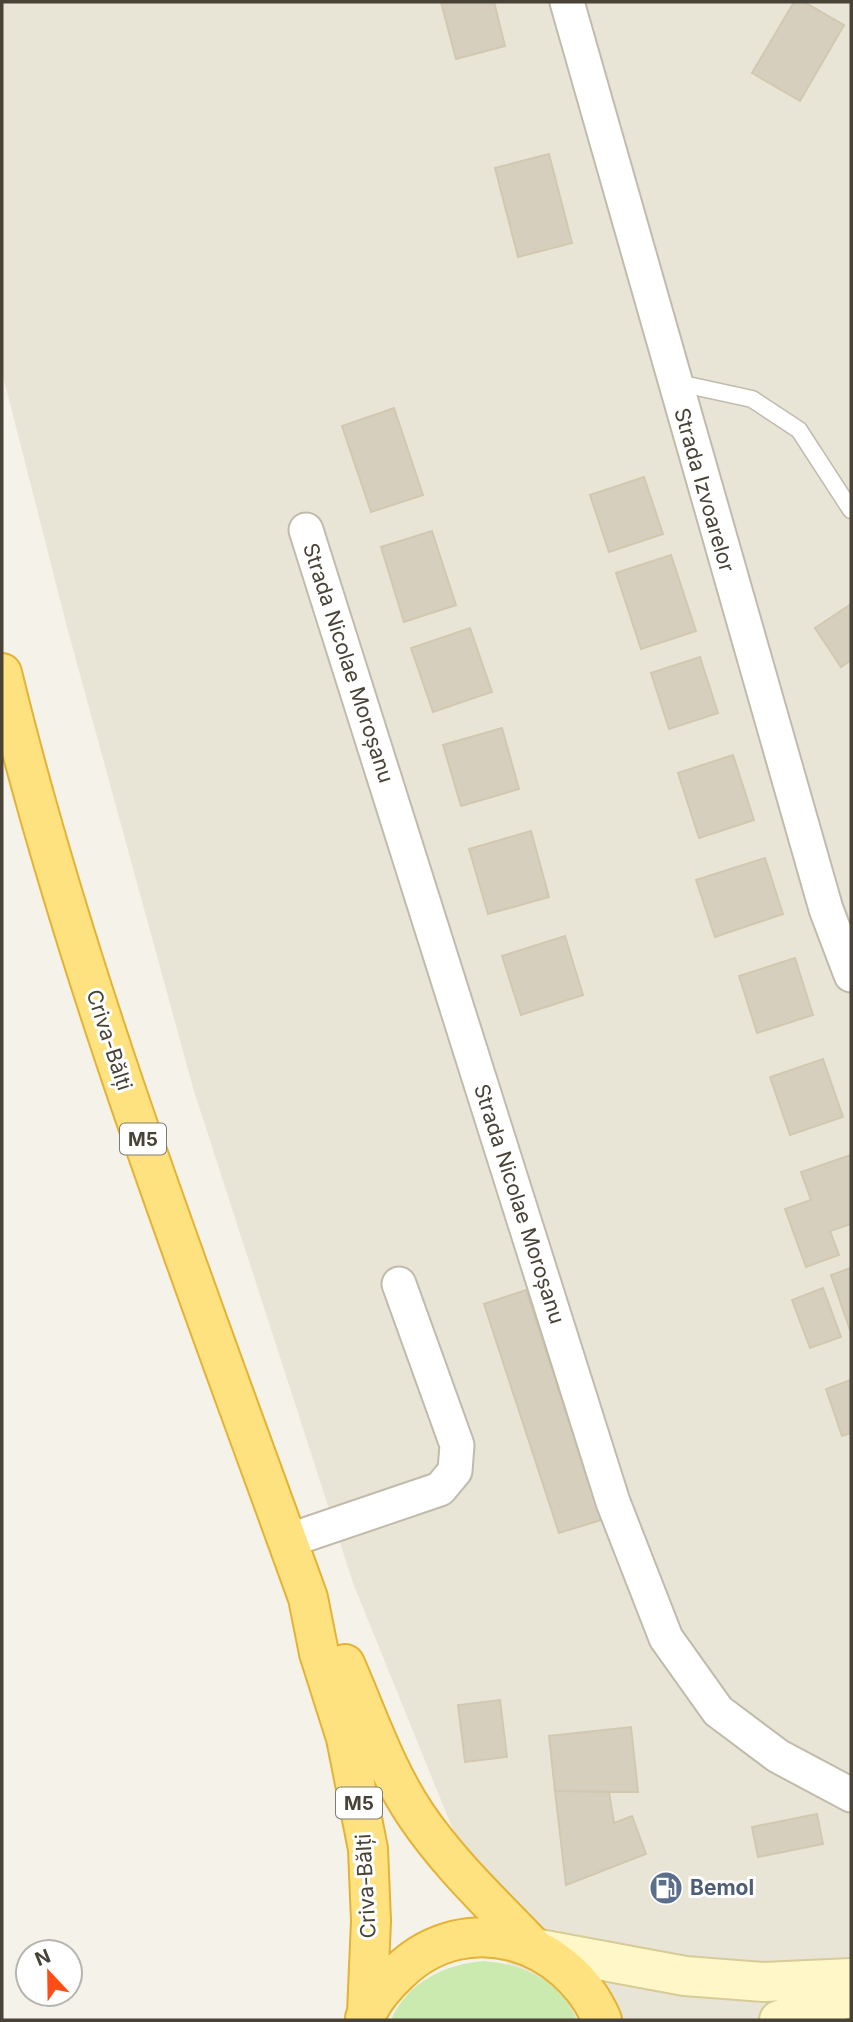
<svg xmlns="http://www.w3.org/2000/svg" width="853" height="2022" viewBox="0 0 853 2022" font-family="Inter,sans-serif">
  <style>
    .residential { fill: #e9e5d6 }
    .green { fill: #cbeab0 }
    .building { fill: #d7cfbd; stroke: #d2c8b0; stroke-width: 2 }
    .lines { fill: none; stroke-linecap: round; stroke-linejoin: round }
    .service-casing { stroke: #c1bbab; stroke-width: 19 }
    .minor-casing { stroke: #c1bbab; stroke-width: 37 }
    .secondary-casing { stroke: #d7cb97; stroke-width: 42 }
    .trunk-casing { stroke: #e4b234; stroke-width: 42 }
    .service { stroke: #fff; stroke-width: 16 }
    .minor { stroke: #fff; stroke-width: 33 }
    .secondary { stroke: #fff7c8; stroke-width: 38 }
    .trunk { stroke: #ffe280; stroke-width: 38 }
    .labels { text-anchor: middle; stroke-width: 6; stroke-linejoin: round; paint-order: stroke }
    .shield { fill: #fff; stroke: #807b73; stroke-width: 2 }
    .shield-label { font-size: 19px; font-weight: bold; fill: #494337 }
    .street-label { font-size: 21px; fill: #494337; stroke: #fff }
    .service-label { font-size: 21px; font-weight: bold; fill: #4e5e75; stroke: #fff; text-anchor: start }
  </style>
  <rect width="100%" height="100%" fill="#f5f2e9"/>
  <path class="residential" d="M2,2H851V2020H530L353,1583L193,1088L67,627L2,372Z"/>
  <path class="green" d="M484,1961C522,1964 562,1981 576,2020H391C407,1982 445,1964 484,1961Z"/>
  <path class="building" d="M441,2H494L505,46L456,59Z
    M794,2H804L844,25L800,101L752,73Z
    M549,154L572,243L518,257L495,168Z
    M394,408L423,495L371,512L342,426Z
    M644,477L663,534L609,552L590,495Z
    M432,531L456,605L404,622L381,547Z
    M671,555L696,631L641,649L616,573Z
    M851,604V660L841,667L815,628Z
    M470,628L492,692L433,712L411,648Z
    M700,657L718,713L669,729L651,673Z
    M502,728L519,789L461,806L443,745Z
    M733,755L754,820L699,838L678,773Z
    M531,831L549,897L488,914L469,849Z
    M765,858L783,914L715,937L696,880Z
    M565,936L583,995L521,1015L502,956Z
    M795,958L813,1015L757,1033L739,976Z
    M823,1059L843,1117L790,1135L770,1077Z
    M851,1155V1224L830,1231L839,1255L806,1267L785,1209L811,1200L801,1172Z
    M851,1268V1333L831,1275Z
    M823,1288L841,1337L810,1348L792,1300Z
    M526,1290L601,1520L559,1533L484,1304Z
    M851,1380V1433L842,1436L826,1389Z
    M500,1700L507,1757L465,1762L458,1705Z
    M631,1727L638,1792L555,1791L549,1736Z
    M555,1791L609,1792L614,1823L632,1816L646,1854L566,1885Z
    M817,1814L823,1844L758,1857L752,1827Z"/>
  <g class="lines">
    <defs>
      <path id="service" d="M674,382L752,399L799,430L851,510"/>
      <path id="minor" d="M567,2L826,909L851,975
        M306,530L613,1502L666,1638L718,1711L778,1756L851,1795
        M287,1541L440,1489L455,1471L457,1445L399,1284"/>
      <path id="secondary" d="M534,1948L685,1976L764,1982L851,1978
        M779,2020L851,1997"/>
      <path id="trunk" d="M2,673C79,989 198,1292 308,1598L319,1653L346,1738L368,1849L371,1921L367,2013
        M345,1664C367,1714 385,1769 416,1815C449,1864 493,1905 534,1948
        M365,2018C372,1999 386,1984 400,1971C467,1907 568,1940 602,2020"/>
    </defs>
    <use href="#service" class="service-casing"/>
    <use href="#minor" class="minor-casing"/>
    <use href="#secondary" class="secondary-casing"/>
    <use href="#trunk" class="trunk-casing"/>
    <use href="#service" class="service"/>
    <use href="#minor" class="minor"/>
    <use href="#secondary" class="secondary"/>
    <use href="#trunk" class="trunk"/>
  </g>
  <defs>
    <symbol id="fuel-disc" viewBox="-11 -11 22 22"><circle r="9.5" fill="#5c6f8a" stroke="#fff"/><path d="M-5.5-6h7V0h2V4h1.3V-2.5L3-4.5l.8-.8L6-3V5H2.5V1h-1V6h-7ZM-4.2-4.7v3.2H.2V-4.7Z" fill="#fff"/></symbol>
  </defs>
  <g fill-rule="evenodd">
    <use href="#fuel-disc" x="647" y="1869" width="38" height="38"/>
  </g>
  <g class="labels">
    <g class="shield">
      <rect x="120" y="1123.5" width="46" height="31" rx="5"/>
      <rect x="336" y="1787.5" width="46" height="31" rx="5"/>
    </g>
    <g class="shield-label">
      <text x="143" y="1146">M5</text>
      <text x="359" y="1810">M5</text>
    </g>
    <g class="street-label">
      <text transform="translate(704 490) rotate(74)" y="7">Strada Izvoarelor</text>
      <text transform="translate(348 663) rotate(72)" y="7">Strada Nicolae Moroșanu</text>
      <text transform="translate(109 1040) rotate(72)" y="7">Criva-Bălți</text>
      <text transform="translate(519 1204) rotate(72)" y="7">Strada Nicolae Moroșanu</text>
      <text transform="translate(366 1886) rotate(-93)" y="7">Criva-Bălți</text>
    </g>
    <g class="service-label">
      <text x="690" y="1895">Bemol</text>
    </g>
  </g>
  <rect width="853" height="2022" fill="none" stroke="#494337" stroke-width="7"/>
  <g transform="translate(49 1973) rotate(338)"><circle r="33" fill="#ffffff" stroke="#b6b4af" stroke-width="2"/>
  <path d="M0-5L12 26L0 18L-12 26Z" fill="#ff4d15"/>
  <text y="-10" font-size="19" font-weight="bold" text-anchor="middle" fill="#494337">N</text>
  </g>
</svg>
